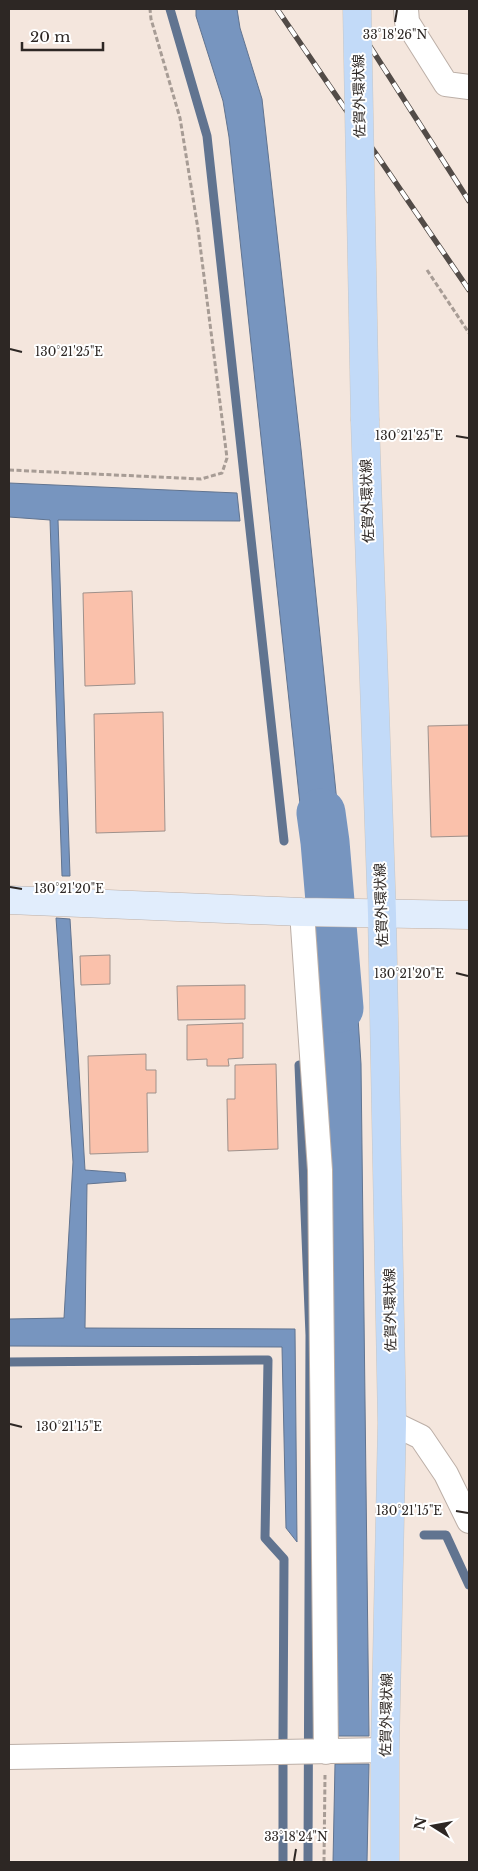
<svg xmlns="http://www.w3.org/2000/svg" width="478" height="1871" viewBox="0 0 478 1871" font-family="'Libre Baskerville','Noto Sans JP',serif">
  <style>
    .water { fill: #7795bf; stroke: #617490 }
    .lines { fill: none; stroke-linecap: round; stroke-linejoin: round }
    .stream { stroke: #617490; stroke-width: 9 }
    .river { stroke: #7795bf; stroke-width: 49 }
    .building { fill: #fac1ab; stroke: #9f918b }
    .street-casing { stroke: #bcafa7; stroke-width: 26 }
    .secondary-casing { stroke: #bcafa7; stroke-width: 29 }
    .primary-casing { stroke: #c8c7c6; stroke-width: 29 }
    .path { stroke: #a79c95; stroke-width: 3; stroke-dasharray: 5 2.5; stroke-linecap: butt }
    .street { stroke: #fff; stroke-width: 24 }
    .secondary { stroke: #e1edfc; stroke-width: 28 }
    .primary { stroke: #c2daf8; stroke-width: 28 }
    .rail-casing { stroke: #524b47; stroke-width: 5.5 }
    .rail { stroke: #fff; stroke-width: 4; stroke-dasharray: 11; stroke-linecap: butt }
    .primary-bridge-casing { stroke: #c8c7c6; stroke-width: 29; stroke-linecap: butt }
    .primary-bridge { stroke: #c2daf8; stroke-width: 28 }
    .ticks { fill: none; stroke: #2d2724; stroke-width: 2 }
    .labels { text-anchor: middle; stroke-width: 4; stroke-linejoin: round; paint-order: stroke }
    .street-label { font-size: 14px; fill: #2d2724; stroke: #fff }
    .ticks-label { font-size: 12px; text-anchor: middle; fill: #2d2724; stroke: #fff; stroke-width: 4; stroke-linejoin: round; paint-order: stroke }
  </style>
  <rect width="100%" height="100%" fill="#f4e6dd"/>
  <path class="water" d="M196,9H237L240,28L262,99L301,449L344,871L327,881L308,879L229,137L223,101L196,16Z
    M9,483L237,493L240,521L58,520L70,876H62L50,520L9,517Z
    M56,918L70,919L85,1170L125,1173L126,1181L87,1184L85,1328L295,1329L297,1542L286,1528L282,1347L9,1346V1319L64,1318L73,1162Z
    M332,941L354,956L361,1064L369,1736H335L315,942Z
    M335,1764H369L367,1862H333Z"/>
  <g class="lines">
    <path class="stream" d="M170,9L207,136L284,841
      M299,1065L310,1335L308,1862
      M9,1362L268,1360L265,1538L284,1559L283,1740
      M424,1535H446L469,1585
      M283,1862V1765"/>
    <path class="river" d="M321,813L325,842L339,1008"/>
  </g>
  <path class="building" d="M132,591L135,684L85,686L83,593Z
    M163,712L165,831L96,833L94,714Z
    M469,725V836L431,837L428,726Z
    M110,955V984L81,985L80,956Z
    M245,985V1019L178,1020L177,986Z
    M243,1023V1058L228,1059L229,1066H207V1059L187,1060V1025Z
    M146,1054V1070H156V1093H147L148,1152L90,1154L88,1056Z
    M276,1064L278,1149L228,1151L227,1099H235V1065Z"/>
  <g class="lines">
    <defs>
      <path id="street" d="M406,9L407,22L446,84L469,87
        M302,912L320,1170L326,1752
        M392,1423L421,1437L446,1474L469,1521
        M9,1757L385,1750"/>
      <path id="secondary" d="M9,900L302,912L469,915"/>
      <path id="primary" d="M365,421L382,914L392,1423L385,1750V1862"/>
    </defs>
    <use href="#street" class="street-casing"/>
    <use href="#secondary" class="secondary-casing"/>
    <use href="#primary" class="primary-casing"/>
    <path class="path" d="M427,270L469,333
      M9,470L201,479L222,473L227,458L198,229L180,118L151,19L150,9
      M324,1862L325,1775"/>
    <use href="#street" class="street"/>
    <use href="#secondary" class="secondary"/>
    <use href="#primary" class="primary"/>
    <defs>
      <path id="rail" d="M277,9L469,290
        M346,9L469,201"/>
    </defs>
    <use href="#rail" class="rail-casing"/>
    <use href="#rail" class="rail"/>
    <defs>
      <path id="primary-bridge" d="M357,9L365,421"/>
    </defs>
    <use href="#primary-bridge" class="primary-bridge-casing"/>
    <use href="#primary-bridge" class="primary-bridge"/>
  </g>
  <path class="ticks" d="M395,22L397,10M10,349L22,352M456,436L468,438M10,887L22,889M456,973L468,976M10,1424L22,1427M456,1511L468,1513M294,1861L296,1849"/>
  <g class="labels">
    <g class="street-label">
      <text transform="translate(359 96) rotate(-91)" y="5">佐賀外環状線</text>
      <text transform="translate(367 501) rotate(-92)" y="5">佐賀外環状線</text>
      <text transform="translate(381 905) rotate(-92)" y="5">佐賀外環状線</text>
      <text transform="translate(390 1310) rotate(-91)" y="5">佐賀外環状線</text>
      <text transform="translate(386 1715) rotate(-89)" y="5">佐賀外環状線</text>
    </g>
  </g>
  <g class="ticks-label">
    <text x="395" y="39">33°18'26"N</text>
    <text x="69" y="356">130°21'25"E</text>
    <text x="409" y="440">130°21'25"E</text>
    <text x="69" y="893">130°21'20"E</text>
    <text x="409" y="978">130°21'20"E</text>
    <text x="69" y="1431">130°21'15"E</text>
    <text x="409" y="1515">130°21'15"E</text>
    <text x="296" y="1841">33°18'24"N</text>
  </g>
  <rect width="478" height="1871" fill="none" stroke="#2d2724" stroke-width="20"/>
  <g transform="translate(433 1826) rotate(281)" stroke="#ffffff" stroke-width="4" paint-order="stroke">
  <path d="M0-4L9 19L0 12L-9 19Z" fill="#2d2724"/>
  <text y="-8" font-size="14" font-weight="bold" text-anchor="middle" fill="#2d2724">N</text>
  </g>
  <path d="M22 42v8h81v-8" fill="none" stroke="#2d2724" stroke-width="2.5"/>
  <text x="30" y="42" font-size="15" fill="#2d2724" stroke="#ffffff" stroke-width="4" paint-order="stroke">20 m</text>
</svg>
